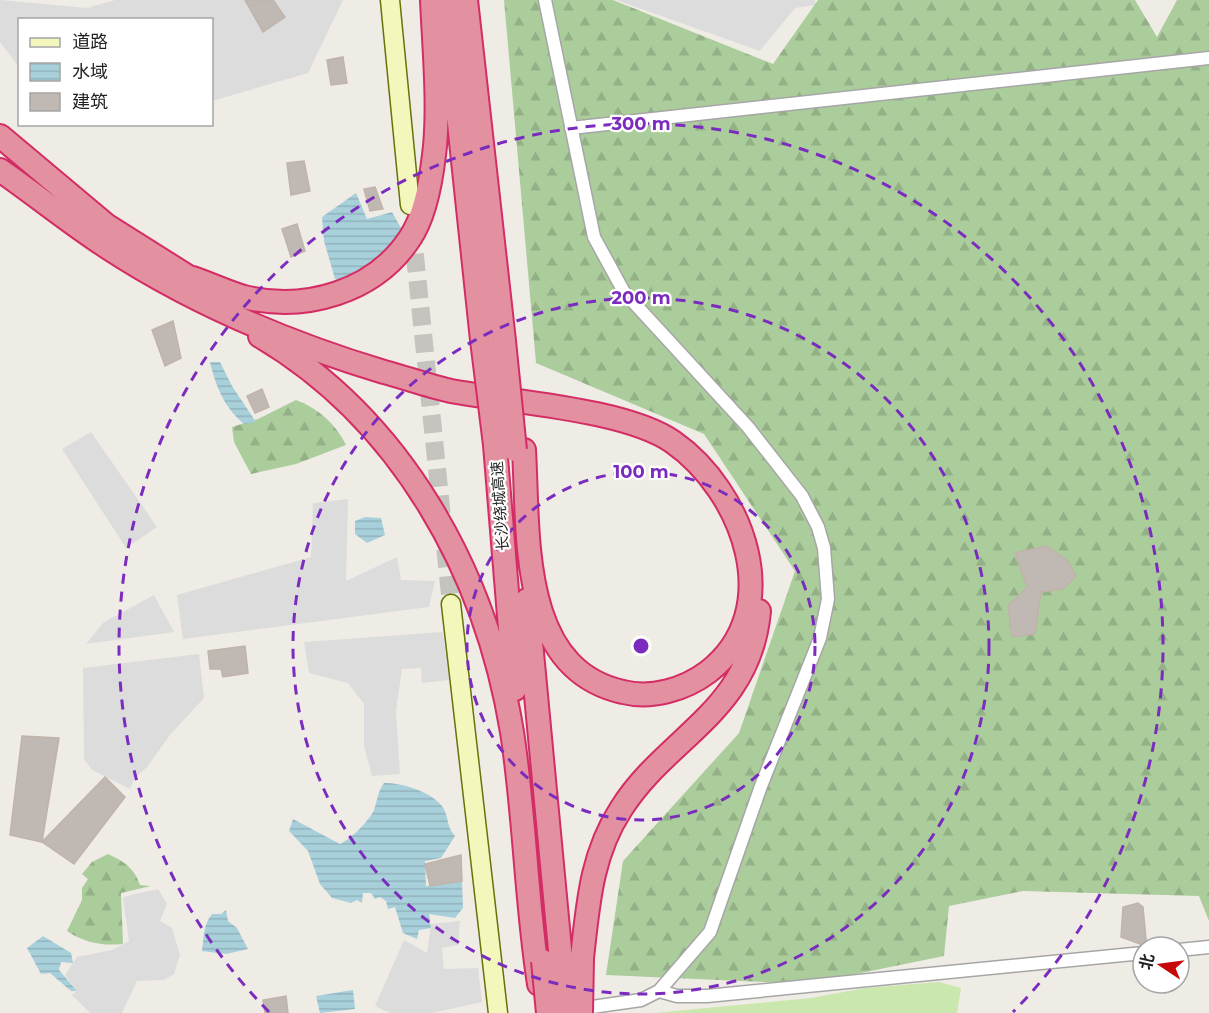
<svg xmlns="http://www.w3.org/2000/svg" width="1209" height="1013" viewBox="0 0 1209 1013" font-family="Montserrat,'Noto Sans SC',sans-serif">
  <style>
    .residential { fill: #dddcdc }
    .grass { fill: #cae7ae }
    .forest { fill: url(#forest-firs) }
    .water { fill: url(#water-rules) }
    .building { fill: #c0b8b2; stroke: #c1b3a9; stroke-width: 1.5 }
    .lines { fill: none; stroke-linecap: round; stroke-linejoin: round }
    .secondary-tunnel { stroke: #c5c3be; stroke-width: 18; stroke-dasharray: 18 9; stroke-linecap: butt }
    .street-casing { stroke: #a6a6a6; stroke-width: 15 }
    .secondary-casing { stroke: #677309; stroke-width: 21 }
    .highway-casing { stroke: #d42d66; stroke-width: 26 }
    .street { stroke: #fff; stroke-width: 12 }
    .secondary { stroke: #f4f7bc; stroke-width: 18 }
    .highway { stroke: #e391a0; stroke-width: 22 }
    .highway-bridge-casing { stroke: #d42d66; stroke-width: 26; stroke-linecap: butt }
    .highway-bridge { stroke: #e391a0; stroke-width: 22 }
    .ring { fill: none; stroke: #7b2cbf; stroke-width: 3; stroke-dasharray: 10 8 }
    .labels { text-anchor: middle; stroke-width: 4.5; stroke-linejoin: round; paint-order: stroke }
    .street-label { font-size: 15px; fill: #1f1f1f; stroke: #fff }
    .centre { fill: #7b2cbf; stroke: #fff; stroke-width: 3 }
    .ring-label { font-size: 18px; text-anchor: middle; font-weight: bold; fill: #7b2cbf; stroke: #fff; stroke-width: 4.5; stroke-linejoin: round; paint-order: stroke }
  </style>
  <defs>
    <pattern id="forest-firs" width="22" height="20" patternUnits="userSpaceOnUse" patternTransform="scale(1.5)"><rect width="22" height="20" fill="#abcd9c"/><path d="M5 1l3.5 6h-7zM16 11l3.5 6h-7z" fill="#93b086"/></pattern>
    <pattern id="water-rules" width="6" height="5" patternUnits="userSpaceOnUse" patternTransform="scale(1.5)"><rect width="6" height="5" fill="#a8d0db"/><path d="M0 2.5h6" fill="none" stroke="#90b2bc"/></pattern>
  </defs>
  <rect width="100%" height="100%" fill="#efece6"/>
  <path class="residential" d="M0,0L87,8L115,0H343L308,73L212,101V20H20L19,67L0,42Z
    M616,0H815L816,5L795,8L760,51Z
    M91,432L157,527L126,548L62,449Z
    M348,499L346,581L397,557L401,580L435,581L429,607L183,639L177,595L311,557L313,503Z
    M154,595L174,632L86,644L103,623Z
    M443,632L449,680L422,683L421,668L402,669L396,711L400,774L372,776L364,746V704L348,683L309,673L304,642Z
    M199,654L204,698L170,735L147,767L134,779L130,789L92,770L84,759L83,668Z
    M158,889L167,904L160,921L172,928L180,955L174,974L164,980L137,981L122,1013H90L72,995L77,991L65,975L77,957L112,950L129,941L123,897Z
    M460,921L458,945L442,948L444,969L478,968L482,1002L432,1013H390L375,1006L404,940L427,953L431,924Z"/>
  <path class="grass" d="M939,982L961,988L957,1013H654L811,998L865,988Z"/>
  <path class="forest" d="M504,0H613L773,64L818,0H1135L1157,37L1177,0H1209V921L1199,896L1023,891L949,906L944,956L807,984L606,975L623,861L739,733L795,571L704,434L536,363Z
    M296,400C318,408 336,424 346,445L296,464L251,474L234,442L232,427L258,419Z
    M108,854C125,862 134,868 140,885L151,886L121,893L123,944C102,946 85,943 67,931L82,900V888L88,879L82,874L92,862Z"/>
  <path class="water" d="M356,193L367,219L392,212L401,228C388,254 370,268 345,281L335,279L324,241L322,217Z
    M210,362H220L232,386L256,422L244,424C224,407 216,387 210,362Z
    M365,517L381,518L385,535L367,543L355,534V521Z
    M384,783C402,783 430,791 442,806C449,815 446,827 455,836L441,858L425,861L426,886L462,881L463,908L455,918L429,914L431,928L419,930L417,939L403,933L395,907L388,909L386,901L380,897L375,899L371,893H363L362,903L357,900L351,903L332,898L320,884L308,851L289,831L293,819L340,844C351,839 369,821 374,810C378,799 377,793 384,783Z
    M226,910L228,921L237,928L248,949L226,954L202,951C204,937 203,925 212,914H221Z
    M43,936L71,953L73,963L61,962L59,970L77,991H71L50,973L41,974L27,948Z
    M353,990L355,1009L320,1013L316,996Z"/>
  <path class="building" d="M245,0H273L285,17L263,32Z
    M343,57L347,83L331,85L327,60Z
    M304,161L310,191L291,195L287,163Z
    M375,187L383,209L370,211L364,189Z
    M297,224L305,251L291,257L282,229Z
    M173,321L181,358L165,366L152,330Z
    M262,389L269,407L255,413L247,396Z
    M1047,546L1067,560L1076,576L1063,589L1041,592L1035,634L1012,637L1008,606L1027,587L1015,553Z
    M245,646L248,673L223,677L221,669H210L208,651Z
    M22,736L59,738L42,842L10,835Z
    M105,777L125,797L74,864L42,842Z
    M461,855L462,881L430,886L425,864Z
    M1138,903L1143,907L1146,939L1143,945L1121,937L1123,907Z
    M286,996L288,1013H265L263,1000Z"/>
  <g class="lines">
    <path class="secondary-tunnel" d="M412,227L451,604"/>
    <defs>
      <path id="street" d="M545,0L594,237L624,292L748,427L802,496L818,527L824,548L828,599L820,638L761,786L710,932L659,991L641,1000L578,1009
        M571,128L1209,58
        M1179,950L1209,947
        M659,991L677,996H707L1143,953"/>
      <path id="secondary" d="M390,0L410,205
        M451,604L498,1013"/>
      <path id="highway" d="M446,0L482,340
        M466,0L504,341
        M0,136L106,225L206,288
        M0,170C36,195 70,223 107,247C191,302 288,343 384,372C406,378 429,386 451,391C510,402 626,409 673,442C743,491 788,610 708,672C684,690 651,699 623,692C518,669 529,533 524,450
        M193,278C210,284 227,292 244,297C305,312 375,292 410,238C425,216 431,181 434,155C440,110 434,46 432,0
        M260,336C402,420 486,573 512,732C525,816 526,901 539,984
        M495,445L515,689
        M527,600L561,960
        M582,958C588,905 591,855 621,809C667,736 750,712 759,611"/>
    </defs>
    <use href="#street" class="street-casing"/>
    <use href="#secondary" class="secondary-casing"/>
    <use href="#highway" class="highway-casing"/>
    <use href="#street" class="street"/>
    <use href="#secondary" class="secondary"/>
    <use href="#highway" class="highway"/>
    <defs>
      <path id="highway-bridge" d="M482,340L495,445
        M504,341L515,450
        M561,960L567,1013
        M543,961L548,1013
        M581,1013L582,958"/>
    </defs>
    <use href="#highway-bridge" class="highway-bridge-casing"/>
    <use href="#highway-bridge" class="highway-bridge"/>
  </g>
  <g class="ring">
    <circle cx="641" cy="646" r="174"/>
    <circle cx="641" cy="646" r="348"/>
    <path d="M269 1012A522 522 0 1 1 1013 1012"/>
  </g>
  <g class="labels">
    <g class="street-label">
      <text transform="translate(500 506) rotate(-94)" y="5">长沙绕城高速</text>
    </g>
  </g>
  <circle cx="641" cy="646" r="9" class="centre"/>
  <g class="ring-label">
    <text x="641" y="130">300 m</text>
    <text x="641" y="304">200 m</text>
    <text x="641" y="478">100 m</text>
  </g>
  <rect x="18" y="18" width="195" height="108" fill="#ffffff" stroke="#a5a5a5" stroke-width="1.5"/>
  <rect x="30" y="38" width="30" height="9" fill="#f4f7bc" stroke="#a5a5a5" stroke-width="1.5"/>
  <text x="72" y="48" font-size="18" fill="#1f1f1f">道路</text>
  <rect x="30" y="63" width="30" height="18" fill="url(#water-rules)" stroke="#a5a5a5" stroke-width="1.5"/>
  <text x="72" y="78" font-size="18" fill="#1f1f1f">水域</text>
  <rect x="30" y="93" width="30" height="18" fill="#c0b8b2" stroke="#a5a5a5" stroke-width="1.5"/>
  <text x="72" y="108" font-size="18" fill="#1f1f1f">建筑</text>
  <g transform="translate(1161 965) rotate(283)"><circle r="28" fill="#ffffff" stroke="#a5a5a5" stroke-width="1.5"/>
  <path d="M0-4.5L10 22L0 15L-10 22Z" fill="#c60809"/>
  <text y="-9" font-size="16" font-weight="bold" text-anchor="middle" fill="#1f1f1f">北</text>
  </g>
</svg>
